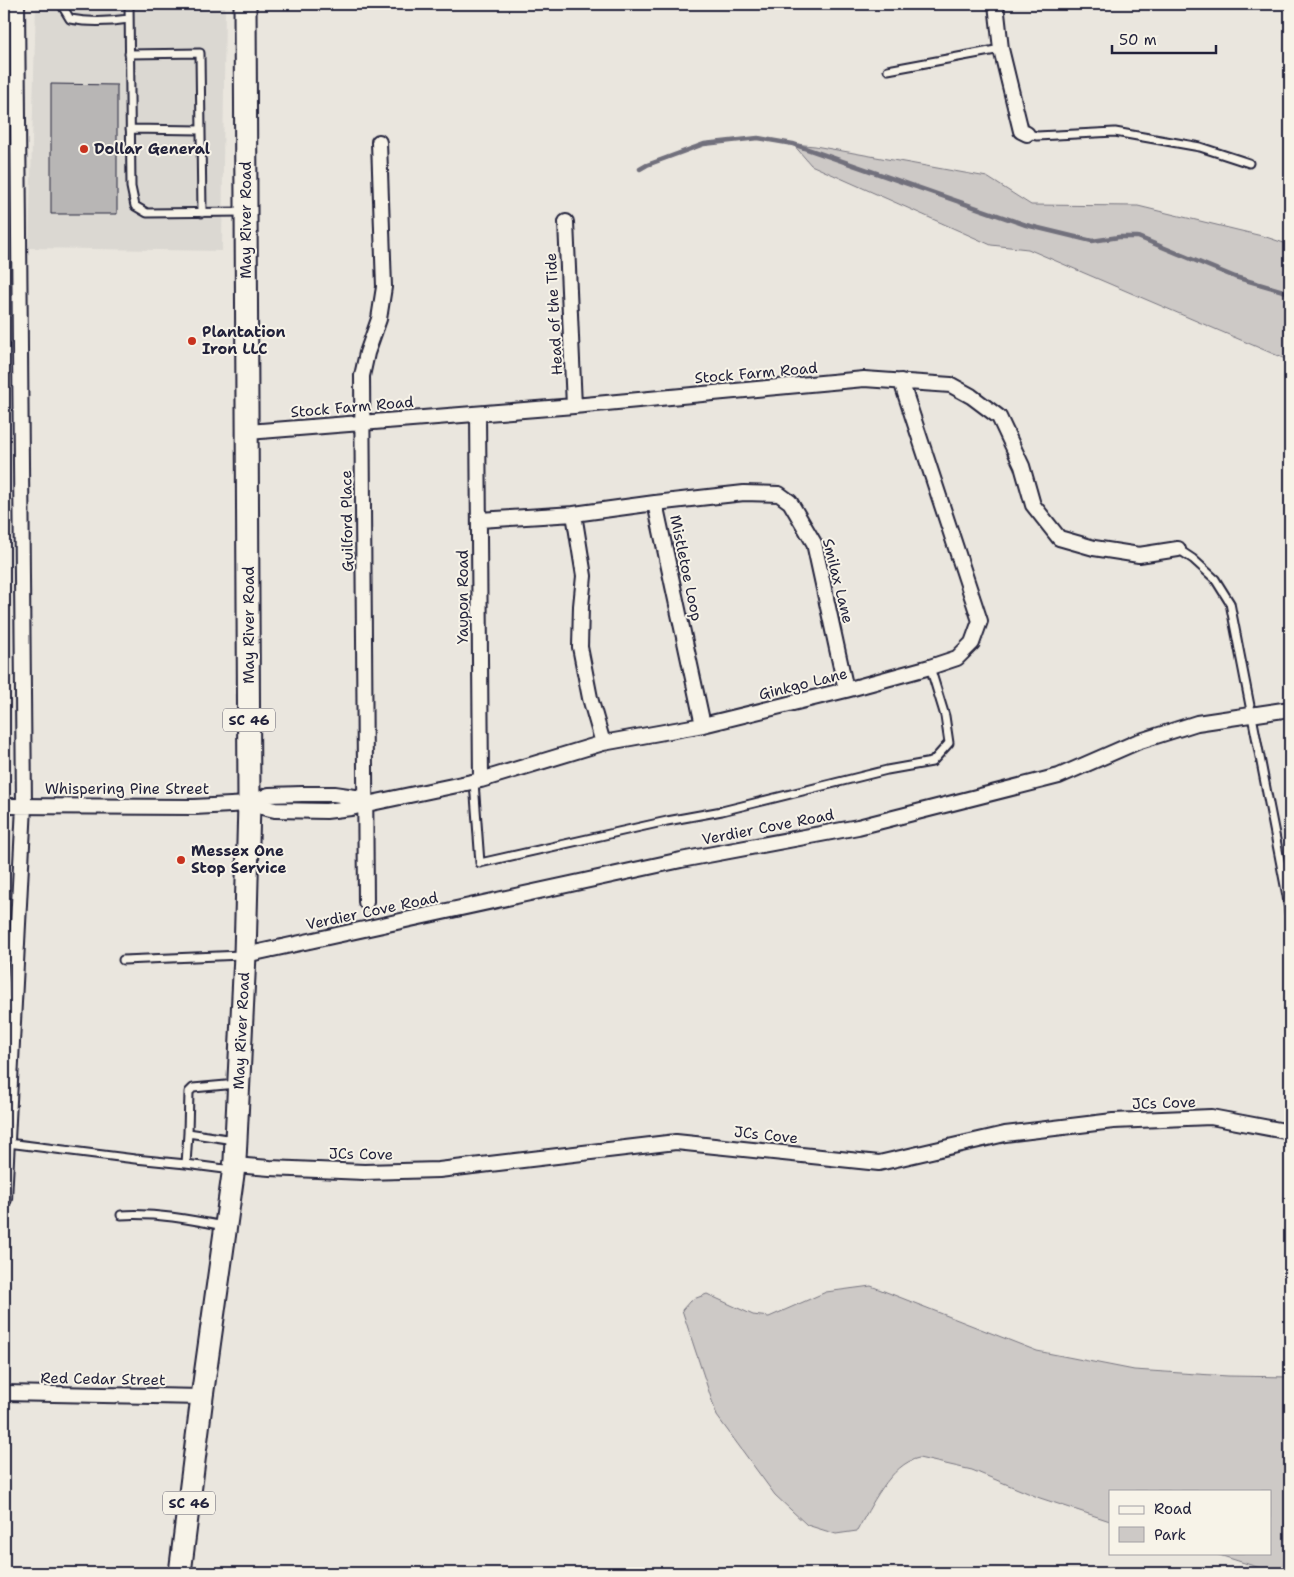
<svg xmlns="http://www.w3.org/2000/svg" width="1294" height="1577" viewBox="0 0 1294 1577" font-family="'Shantell Sans',sans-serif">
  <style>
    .built { fill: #dbd8d2 }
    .green { fill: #cdc9c6; stroke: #787680 }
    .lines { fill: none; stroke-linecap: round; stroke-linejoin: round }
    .stream { stroke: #716f7b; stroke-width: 4.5 }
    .building { fill: #b8b6b5; stroke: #22223b }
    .lane-casing { stroke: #22223b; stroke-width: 11 }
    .street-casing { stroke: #22223b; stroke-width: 18 }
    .primary-casing { stroke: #22223b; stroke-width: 25 }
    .lane { stroke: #f7f3e8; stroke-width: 7 }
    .street { stroke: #f7f3e8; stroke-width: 14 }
    .primary { stroke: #f7f3e8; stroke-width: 21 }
    .poi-dot { fill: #c8321e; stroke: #f7f3e8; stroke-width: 2 }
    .labels { text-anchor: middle; stroke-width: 4; stroke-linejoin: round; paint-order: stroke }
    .shield { fill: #f7f3e8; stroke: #62616f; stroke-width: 1 }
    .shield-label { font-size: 14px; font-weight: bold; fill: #22223b }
    .poi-label { font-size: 15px; font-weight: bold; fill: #22223b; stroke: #f7f3e8; text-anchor: start }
    .street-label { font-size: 15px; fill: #22223b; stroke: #f7f3e8 }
  </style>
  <rect width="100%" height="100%" fill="#eae6de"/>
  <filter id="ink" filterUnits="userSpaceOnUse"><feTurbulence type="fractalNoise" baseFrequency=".02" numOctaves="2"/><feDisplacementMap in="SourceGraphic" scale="10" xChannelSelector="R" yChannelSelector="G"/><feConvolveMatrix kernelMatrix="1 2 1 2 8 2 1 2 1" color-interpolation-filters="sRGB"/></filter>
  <g filter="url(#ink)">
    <path class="built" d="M36,4H225L222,251L29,248Z"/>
    <path class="green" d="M793,144L815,146L987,177L1031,205L1138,206L1266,237L1290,245V361L1028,249L991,245L811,165Z
      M871,1286L1037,1351L1134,1370L1228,1376L1290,1377V1573H1276L1213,1553H1270V1491H1110V1521L1040,1498L972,1470L919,1458C891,1463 870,1508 857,1531L836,1534L807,1525L775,1495L717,1416L682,1310L691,1300L707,1294L753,1315L769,1317L826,1292Z"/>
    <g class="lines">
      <path class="stream" d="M640,169L647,165L704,144L758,138L793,144L1026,225L1092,241L1119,237H1138L1235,277L1290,293"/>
    </g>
    <path class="building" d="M51,84L117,85V214H51Z"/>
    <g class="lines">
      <defs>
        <path id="lane" d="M61,4L70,19C90,23 109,22 129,19
          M129,4L131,187L135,206L147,213L243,212
          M129,54L200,53L202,213
          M888,70L1001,49
          M130,129L201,130
          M1027,134L1037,136L1115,132L1200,147L1249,163
          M1178,549L1193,559L1215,579L1230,603L1287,896L1290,919
          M474,782L480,863L667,821L722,811L887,770L932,762L949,743L945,716L930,667
          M123,960L242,955
          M188,1133L186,1164L232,1170
          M234,1140L188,1133L189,1092L193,1088L237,1084
          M8,1143L135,1159L186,1164
          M121,1215C156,1213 189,1219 224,1226"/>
        <path id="street" d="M996,4L1001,49L1021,131L1027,134
          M566,222L574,406
          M478,414L481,780
          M248,432L574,406L864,379L951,385L971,396L999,417L1022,466L1033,505L1059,538L1094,548L1139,555L1178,549
          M655,503L744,493L779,494L790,502L814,543L846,690
          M574,514L584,576L581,606L580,647L590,698L603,743
          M479,520L574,514L655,503L703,725
          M367,804L481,780L603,743L703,725L846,690L930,667L957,658L972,643L980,621L901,381
          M4,806L194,807L249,804L275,810L326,811L351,808L367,804L355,797L334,794H302L269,795L249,804
          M366,902L362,376L367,353L379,319L384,287L379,142
          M245,955L681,860L858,827L1059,776L1137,742L1197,723L1290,709
          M234,1165L270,1168L364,1172L439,1170L676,1142L879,1163L1005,1134L1113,1121L1211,1117L1290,1132
          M4,1199L24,806L17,4
          M4,1393L202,1397"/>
        <g id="primary">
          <path id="s1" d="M180,1573L202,1397L235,1160L245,955L249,804L245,4"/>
        </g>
      </defs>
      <use href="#lane" class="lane-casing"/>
      <use href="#street" class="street-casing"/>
      <use href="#primary" class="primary-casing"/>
      <use href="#lane" class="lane"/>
      <use href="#street" class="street"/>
      <use href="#primary" class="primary"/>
    </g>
  </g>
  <g class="poi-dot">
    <circle cx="84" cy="149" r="5"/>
    <circle cx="192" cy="341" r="5"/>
    <circle cx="181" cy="860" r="5"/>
  </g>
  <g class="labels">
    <g class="shield">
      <rect x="223" y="708.5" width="52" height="23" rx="4"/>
      <rect x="163" y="1491.5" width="52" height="23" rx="4"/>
    </g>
    <g class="shield-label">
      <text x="249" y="725">SC 46</text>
      <text x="189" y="1508">SC 46</text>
    </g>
    <g class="poi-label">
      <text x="94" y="154">Dollar General</text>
      <text x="202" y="337">Plantation<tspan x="202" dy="17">Iron LLC</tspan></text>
      <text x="191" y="856">Messex One<tspan x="191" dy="17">Stop Service</tspan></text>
    </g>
    <g class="street-label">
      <text transform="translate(246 220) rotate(-90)" y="5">May River Road</text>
      <text transform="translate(554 314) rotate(-93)" y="5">Head of the Tide</text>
      <text transform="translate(756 373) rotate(-5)" y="5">Stock Farm Road</text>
      <text transform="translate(352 407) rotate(-5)" y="5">Stock Farm Road</text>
      <text transform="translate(347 521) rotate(-91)" y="5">Guilford Place</text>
      <text transform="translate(686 568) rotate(78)" y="5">Mistletoe Loop</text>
      <text transform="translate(838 581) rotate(76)" y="5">Smilax Lane</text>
      <text transform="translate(463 597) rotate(-90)" y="5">Yaupon Road</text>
      <text transform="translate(249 625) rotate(-90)" y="5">May River Road</text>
      <text transform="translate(803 684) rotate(-14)" y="5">Ginkgo Lane</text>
      <text x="127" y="794">Whispering Pine Street</text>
      <text transform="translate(768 827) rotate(-11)" y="5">Verdier Cove Road</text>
      <text transform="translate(372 911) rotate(-12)" y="5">Verdier Cove Road</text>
      <text dy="5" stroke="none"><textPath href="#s1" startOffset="546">May River Road</textPath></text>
      <text transform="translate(1164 1103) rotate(-2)" y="5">JCs Cove</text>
      <text transform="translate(766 1135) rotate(6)" y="5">JCs Cove</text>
      <text transform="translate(361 1154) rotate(1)" y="5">JCs Cove</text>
      <text transform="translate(103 1379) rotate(1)" y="5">Red Cedar Street</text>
    </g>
  </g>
  <rect width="1294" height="1577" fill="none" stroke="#f7f3e8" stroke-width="20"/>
  <rect x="10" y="10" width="1274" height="1557" fill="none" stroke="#22223b" stroke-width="2" filter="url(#ink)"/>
  <rect x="1109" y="1490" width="162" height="65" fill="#f7f3e8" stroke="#a29fa3"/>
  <rect x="1119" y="1506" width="25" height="8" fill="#f7f3e8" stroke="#a29fa3"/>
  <text x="1154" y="1514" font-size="15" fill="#22223b">Road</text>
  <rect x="1119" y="1527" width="25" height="15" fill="#cdc9c6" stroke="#a29fa3"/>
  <text x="1154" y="1540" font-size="15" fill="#22223b">Park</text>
  <path d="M1112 45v8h104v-8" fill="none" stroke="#22223b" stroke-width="2.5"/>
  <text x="1119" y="45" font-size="15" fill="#22223b" stroke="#f7f3e8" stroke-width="4" paint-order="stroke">50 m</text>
</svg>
